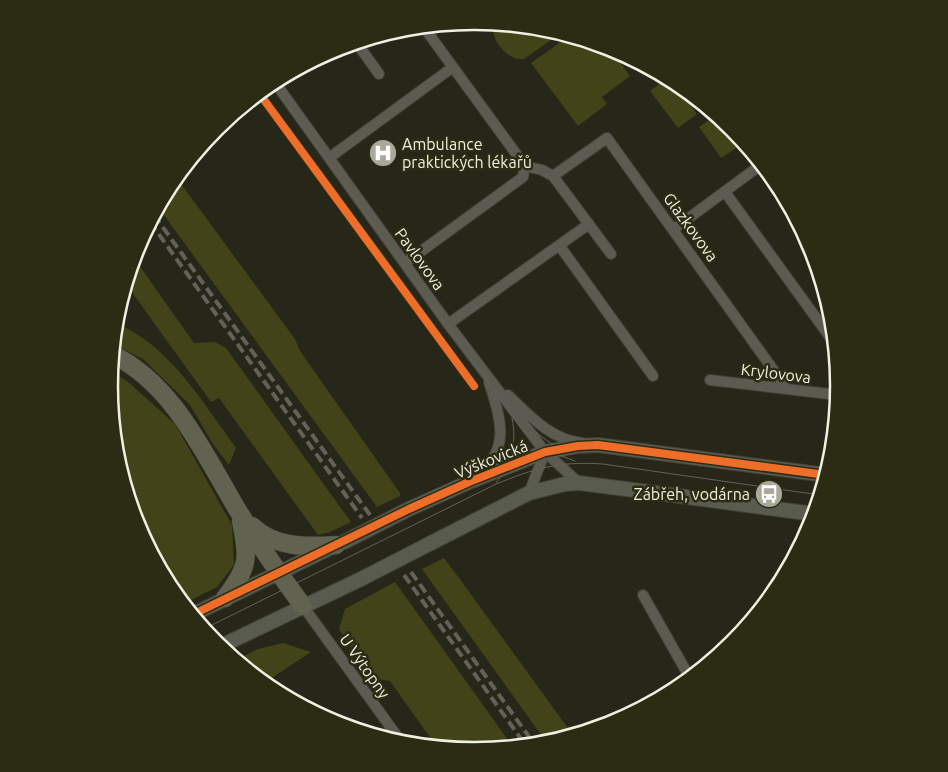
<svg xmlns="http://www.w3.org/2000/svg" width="948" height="772" viewBox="0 0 948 772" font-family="Ubuntu,sans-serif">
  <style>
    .green { fill: #424318 }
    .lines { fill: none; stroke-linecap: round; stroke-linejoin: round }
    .street-casing { stroke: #404035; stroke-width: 12 }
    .secondary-casing { stroke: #404035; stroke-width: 16 }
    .highway-casing { stroke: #404035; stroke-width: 19 }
    .street { stroke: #5b5b51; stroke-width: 10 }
    .secondary { stroke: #5a5b4f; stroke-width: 14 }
    .highway { stroke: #626251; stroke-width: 18 }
    .tram { stroke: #62625a; stroke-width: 1 }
    .rail { stroke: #62625a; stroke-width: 4; stroke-dasharray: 10 5; stroke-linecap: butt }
    .secondary-bridge-casing { stroke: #404035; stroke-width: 16; stroke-linecap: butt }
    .secondary-bridge { stroke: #5a5b4f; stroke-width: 14 }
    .cycleway-casing { stroke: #2b2c13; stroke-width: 11 }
    .cycleway { stroke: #ee6e29; stroke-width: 8 }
    .labels { text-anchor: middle; stroke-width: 5; stroke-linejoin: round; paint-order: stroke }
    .poi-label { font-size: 16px; fill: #eff0e1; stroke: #2b2c13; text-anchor: start }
    .street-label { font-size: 16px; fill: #eff0e1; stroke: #2b2c13 }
    .rim { fill: none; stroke: #eff0e1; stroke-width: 2.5 }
  </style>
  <rect width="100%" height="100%" fill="#262619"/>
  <path class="green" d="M494,23L545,28L561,33L524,59C508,62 488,37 494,23Z
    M569,36L610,48L630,76L602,97L607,104L578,126L531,63Z
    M667,78L672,80L697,114L678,128L650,91Z
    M716,115L732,128L744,143L721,158L699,127Z
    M176,177L295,339L300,351L400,493V496L377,507L158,207Z
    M134,258L194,343L215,342L226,348L351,522L330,532L318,535L219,398L211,402L126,284Z
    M115,323C169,344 203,403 236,448L229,465L213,444L190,405L143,359L113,344Z
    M111,372L127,381L175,424L232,525L234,565L217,587L183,604L171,588L137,525L116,457L109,386Z
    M444,558L462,582L573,735L547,743L422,569Z
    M395,582L513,747L474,751L437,747L390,681L371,678L339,629L345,609Z
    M283,643L311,652L264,683L236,660L258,649Z"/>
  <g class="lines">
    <defs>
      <path id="street" d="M423,26L525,166L542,170L553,176L611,254
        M356,42L379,74
        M274,81L448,324L545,452L579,483
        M329,158L453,67
        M553,176L607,138L787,389
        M725,192L835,344
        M674,229L762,164
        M559,245L653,376
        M405,263L523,177L525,166
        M448,324L589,224
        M710,380L838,395
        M508,395C530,416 550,439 582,443
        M477,476C512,448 500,418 489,382
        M529,493L545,452
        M643,595L690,678
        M303,606L402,743"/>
      <path id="secondary" d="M409,509L469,482L545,452L578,446L598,445L826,475
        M431,543L529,493L565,484L579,483L634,490L814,514
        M192,615L332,547
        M219,647L361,579"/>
      <path id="highway" d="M112,354C174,385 203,452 237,509C257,542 280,575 303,606
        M252,526C275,548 307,547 336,545
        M225,598C249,567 249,558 241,521"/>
    </defs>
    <use href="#street" class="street-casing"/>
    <use href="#secondary" class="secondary-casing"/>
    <use href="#highway" class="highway-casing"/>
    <use href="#street" class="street"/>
    <use href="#secondary" class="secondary"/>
    <use href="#highway" class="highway"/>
    <path class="tram" d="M271,83L522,429C539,446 552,453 575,461
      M528,425L542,437L555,446
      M496,483C512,463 517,443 512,418
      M204,629L494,485C534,468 560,461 603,464L820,495"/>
    <path class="rail" d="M154,215L370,515
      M150,222L362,518
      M411,572L535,745
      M404,575L526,746"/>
    <defs>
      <path id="secondary-bridge" d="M342,543L409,509
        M361,579L431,543"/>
    </defs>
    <use href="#secondary-bridge" class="secondary-bridge-casing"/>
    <use href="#secondary-bridge" class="secondary-bridge"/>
    <defs>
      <path id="cycleway" d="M259,93L474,386
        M192,615L409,509L469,482L545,452L578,446L598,445L826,475"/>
    </defs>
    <use href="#cycleway" class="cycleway-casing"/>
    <use href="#cycleway" class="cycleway"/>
  </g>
  <defs>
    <symbol id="hospital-disc" viewBox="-11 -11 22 22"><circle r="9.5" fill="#a9a99b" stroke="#2b2c13"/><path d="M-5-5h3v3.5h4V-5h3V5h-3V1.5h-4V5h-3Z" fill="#fff"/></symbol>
    <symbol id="bus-disc" viewBox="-11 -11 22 22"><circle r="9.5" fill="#a9a99b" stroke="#2b2c13"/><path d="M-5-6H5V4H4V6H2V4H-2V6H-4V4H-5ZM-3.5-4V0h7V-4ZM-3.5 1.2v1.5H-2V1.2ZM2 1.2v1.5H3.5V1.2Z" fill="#fff"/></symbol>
  </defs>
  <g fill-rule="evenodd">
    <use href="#hospital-disc" x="367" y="137" width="32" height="32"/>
    <use href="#bus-disc" x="753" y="478" width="32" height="32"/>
  </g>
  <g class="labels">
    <g class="poi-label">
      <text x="402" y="150">Ambulance<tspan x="402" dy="18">praktických lékařů</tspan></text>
      <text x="750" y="500" text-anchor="end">Zábřeh, vodárna</text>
    </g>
    <g class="street-label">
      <text transform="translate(691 227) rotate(54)" y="6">Glazkovova</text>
      <text transform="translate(420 259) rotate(54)" y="6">Pavlovova</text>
      <text transform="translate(776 373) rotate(7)" y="6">Krylovova</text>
      <text transform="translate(491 459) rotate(-22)" y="6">Výškovická</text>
      <text transform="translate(365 666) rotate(55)" y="6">U Výtopny</text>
    </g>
  </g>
  <path d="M0 0H948V772H0ZM118 386a356 356 0 1 1 712 0a356 356 0 1 1-712 0Z" fill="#2b2c13" fill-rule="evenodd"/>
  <path class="rim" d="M118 386a356 356 0 1 1 712 0a356 356 0 1 1-712 0Z"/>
</svg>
